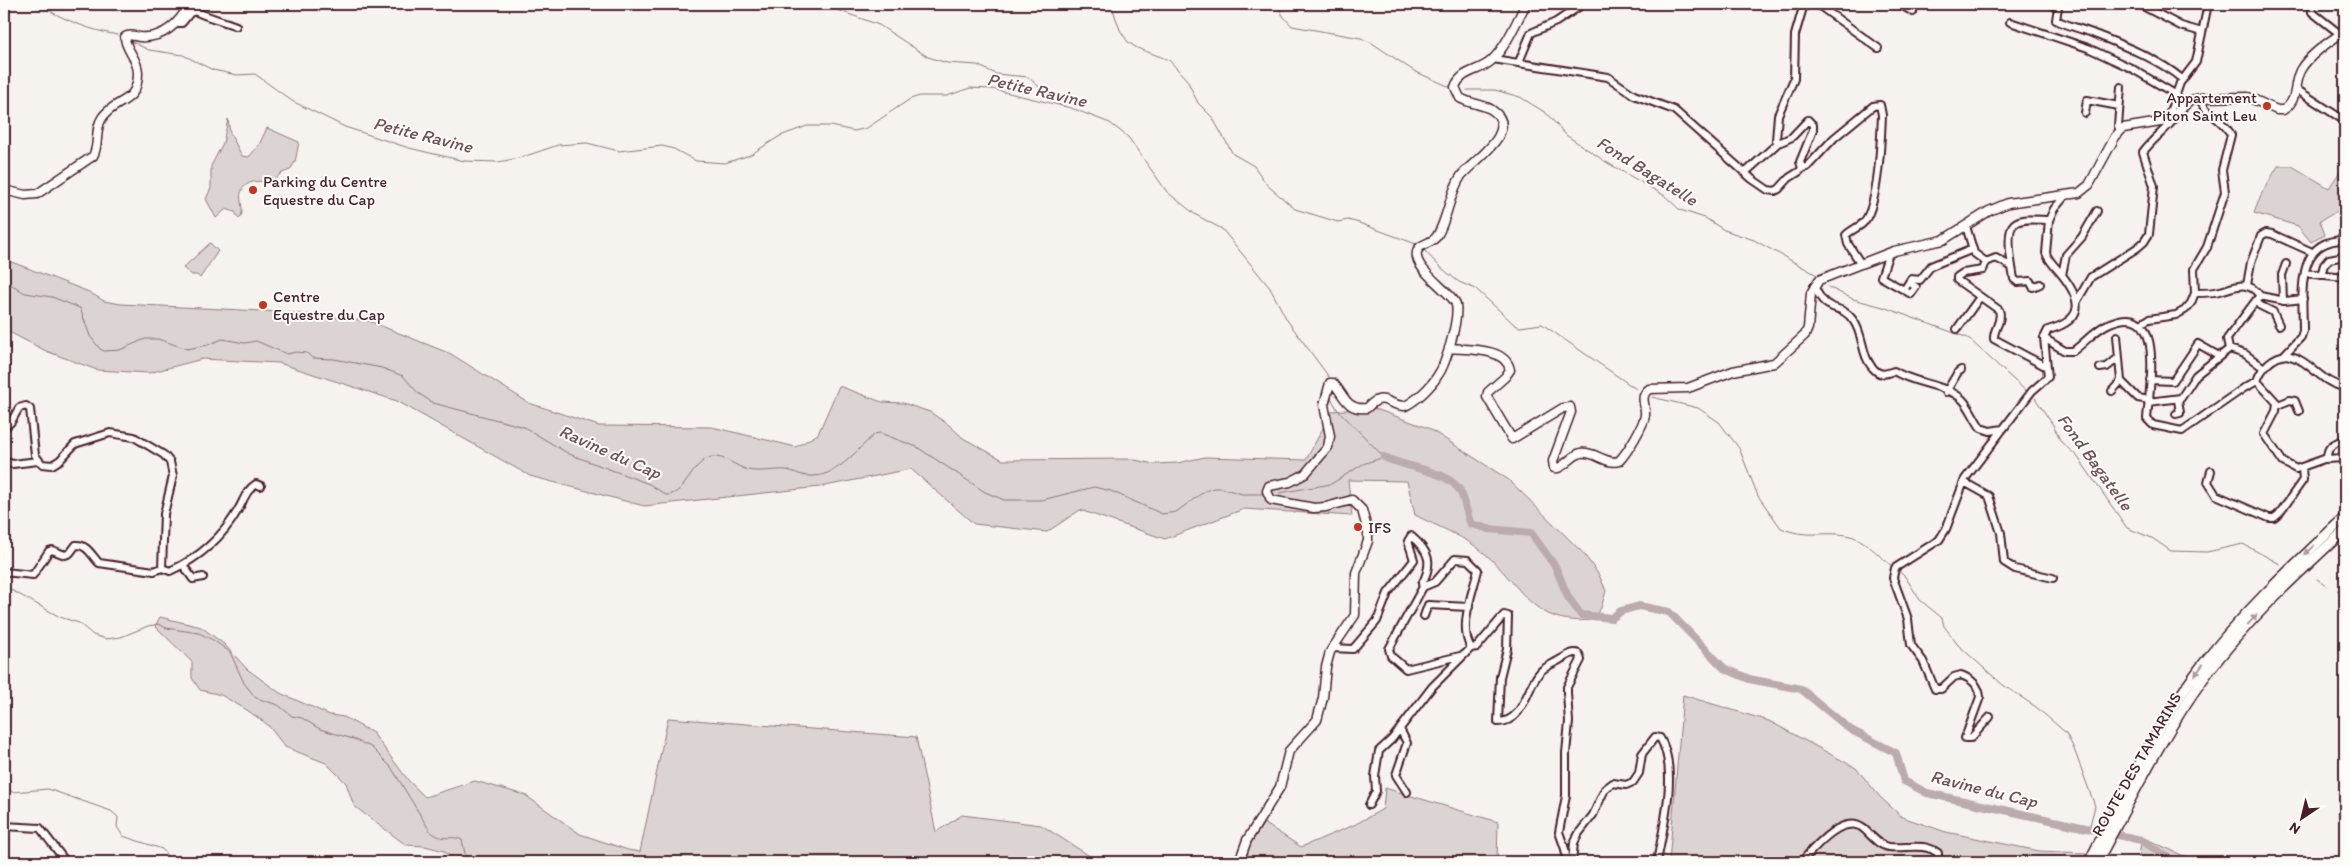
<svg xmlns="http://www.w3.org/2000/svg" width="2349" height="866" viewBox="0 0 2349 866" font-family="Itim,sans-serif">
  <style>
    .green { fill: #dcd4d2; stroke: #937a7e }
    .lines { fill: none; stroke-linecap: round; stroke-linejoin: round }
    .stream { stroke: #8e7378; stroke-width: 1 }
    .river { stroke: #bbabac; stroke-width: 8 }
    .minor-casing { stroke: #4a1f2b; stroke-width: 10 }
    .major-casing { stroke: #4a1f2b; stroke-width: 11 }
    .highway-casing { stroke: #4a1f2b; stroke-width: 12 }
    .minor { stroke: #fdfcf7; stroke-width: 6 }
    .major { stroke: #fdfcf7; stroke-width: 8 }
    .highway { stroke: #fdfcf7; stroke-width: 9 }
    .oneway { fill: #ac999b }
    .poi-dot { fill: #c8321e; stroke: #fdfcf7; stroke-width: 2 }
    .labels { text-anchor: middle; stroke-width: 4; stroke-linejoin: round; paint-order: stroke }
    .poi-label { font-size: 16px; fill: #4a1f2b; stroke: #fdfcf7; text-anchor: start }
    .street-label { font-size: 16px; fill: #4a1f2b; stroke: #fdfcf7 }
    .water-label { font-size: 18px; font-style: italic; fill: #725058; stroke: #fdfcf7 }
  </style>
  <rect width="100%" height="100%" fill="#f6f3ef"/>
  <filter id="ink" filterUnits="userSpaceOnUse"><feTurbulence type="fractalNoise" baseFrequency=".02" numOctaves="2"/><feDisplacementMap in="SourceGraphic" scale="10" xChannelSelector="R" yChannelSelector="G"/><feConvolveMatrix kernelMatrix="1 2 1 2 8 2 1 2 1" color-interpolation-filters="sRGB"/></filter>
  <g filter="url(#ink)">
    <path class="green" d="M228,119L230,133L242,156L249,157L259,145L267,128L299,142L295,162L290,170L280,174L275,180C265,183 250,178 243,188C236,197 247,211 239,219L235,212L226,209L216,218L206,199L211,188V166L223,143Z
      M2345,164V207L2320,221L2325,235L2311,242L2298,226L2254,213L2262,193L2278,166H2292L2329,188Z
      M210,243L218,251L200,278L197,275H192L183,268Z
      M4,259L89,292L104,301L121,304L282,312L369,321L451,354L529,403L599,426L712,427L796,447L818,434L839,386L882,402L903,403L930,412L949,425L963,438L1003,460L1130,459L1154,464L1177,463L1205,457L1306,460L1332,411L1373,408L1428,428L1509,480L1583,553L1599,575L1606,591L1601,608L1592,620C1531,626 1523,586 1483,552C1464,536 1438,527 1415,515L1407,481L1348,480L1352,516L1244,509L1165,539L1080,510L1047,532L974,524L911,469L820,487L644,506L530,476L397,401L279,363L202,359L149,373L97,370L46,351L11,333H4Z
      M160,617L201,627L224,644L247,669L280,693L330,715L344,717L373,733L408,780L425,797L475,781L525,795L580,834L628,850L640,852L668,718L916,737L936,832L962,815L1041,825L1099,862H456L444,851L425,846L406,845L354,806L346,783L326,763L285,747L268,725L247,710L221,695L200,690L192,678V662L155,626Z
      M1683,695L1769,721L1856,768L1880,797L1902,817L1946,832L2039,851L2086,853L2082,862H1669Z
      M1385,788L1498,822L1497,862H1239L1264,823L1301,847L1354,825L1383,809Z
      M2142,837L2197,862H2138Z"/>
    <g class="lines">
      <path class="stream" d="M39,4C60,19 92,31 118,35
        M821,4L879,25L928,57L947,63L977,65L996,74L1028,77L1061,106
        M1111,4L1120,30L1128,42L1137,48L1169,60L1187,80L1198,103L1212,117L1233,154L1254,166L1267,185L1295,209L1338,222L1348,220L1359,223L1416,244
        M1277,4L1283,16L1292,26L1361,38L1372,43L1414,71L1450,87
        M130,41L149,50L183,55L213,70L237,75L255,74L292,101L345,127L409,148L464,161L499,162L523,157L558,145L587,143L619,151L662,146L674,149L696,161L725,163L750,155L780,136L807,126H831L854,131L867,128L910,99L920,96H947L970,88L992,89L1071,108L1110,123L1128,137L1167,192L1196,215L1222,229L1270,288L1287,320L1329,377
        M1467,90H1495L1520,97L1546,113L1566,135L1606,162L1665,196L1680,210L1705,218L1724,230L1754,240L1817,275
        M1425,251L1439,266L1459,282L1476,289L1515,325L1520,327L1542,324L1636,389
        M4,280L25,293L52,297L80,308L90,336L100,349L104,351L120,350L145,339H158L187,349L208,345L222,339L245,343L256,341L287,354L296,352L307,353L312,358L334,359L382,368L403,376L418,393L433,403L524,427L569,454L649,484L666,495C687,495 691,461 712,457C723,455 737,467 748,470C761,473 774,469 786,470C794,471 801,476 809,476C837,478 856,450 875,434L880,433L917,447L985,492L1004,500H1042L1094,487L1111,491L1162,514L1176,512L1205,491L1214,488H1221L1242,494H1262
        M1828,287L1853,299L1883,307L1968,338L2027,392
        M1652,397L1698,408L1719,422L1739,448L1758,496L1781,528C1807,539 1823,531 1846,535C1866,538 1878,557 1894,567
        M2035,398L2053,425L2061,442L2077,456L2127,528L2152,538L2171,551L2207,552L2243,544L2280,564
        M1279,493L1331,484L1363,464L1384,457L1337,409L1330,396
        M1897,569L1906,578L1920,600L1942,618L1944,626L1958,645L2003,685L2036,707L2066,733L2074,749L2095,806L2089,829
        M2317,579L2327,586
        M4,586L60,617L79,623L93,635L106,639L121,637L148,626L159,624L166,628L199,633L213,640L230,652L244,683L256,698L278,705L292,716L302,718L320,729L353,739L371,747L391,767L430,831C444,843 451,834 462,840L467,862
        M2337,590L2345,595
        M4,784L12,792L48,789L111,811L118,817L117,827L123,836L162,849L166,854L168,862"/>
      <path class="river" d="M1384,457C1406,468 1443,469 1458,488C1465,496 1466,514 1471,524L1489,529L1531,533L1555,566L1568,597L1581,615L1612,618L1621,611L1639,606L1669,612L1724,668L1749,679L1801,689L1851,730L1896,753L1904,781L1927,793L2141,840L2175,862"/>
      <defs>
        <path id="minor" d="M181,4L186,11
          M1804,4L1795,35L1794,79L1778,115L1776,140L1781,142L1792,137L1808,120L1813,125V130L1800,162L1802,168L1807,167L1834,138L1873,106L1880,105L1882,115C1881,138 1879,209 1862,224C1857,228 1851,230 1846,235L1848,244L1861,264
          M1817,4L1878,48
          M1899,4L1913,12L1914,4
          M2051,4L2058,7L2056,20C2068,26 2079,28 2092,33C2122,45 2157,58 2182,79
          M2139,4L2181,26L2202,32
          M2312,4V12L2340,34
          M2010,22L2088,48L2131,68L2175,94
          M178,23H182L190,13L195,11C209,18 221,20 236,26
          M1493,59L1608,77L1634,95L1674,110L1752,179L1768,190L1775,191L1779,189L1789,178L1800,171L1802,168
          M1519,62L1531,33L1556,22L1583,4
          M2296,89L2345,121
          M2085,113L2087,100L2119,106
          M2167,121L2180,83L2196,62L2208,4
          M2120,131L2118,126L2121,87
          M1746,172L1779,142
          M2066,195L2054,209L2049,220L2046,253C2049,262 2057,268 2062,275C2083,302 2084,320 2048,330L2044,338L2065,351H2073C2085,343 2095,329 2110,323C2167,299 2149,389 2147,419L2153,425L2182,431L2244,388L2257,381L2277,403L2276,411L2264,434L2283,462L2296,469L2324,459L2345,458
          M1966,226L1974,253L1986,262L1983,270L1963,273L1957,277V280L1999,310C2003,321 1993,329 1994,339L2047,367
          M1889,253L1881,277L1904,290L1911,279L1920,280L1931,266L1973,249
          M1986,262L1996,258L2012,267
          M2305,273L2345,277
          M2062,275L2066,255L2082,237L2097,211
          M2321,275L2324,265L2329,259L2345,256
          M2040,284L2033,287L2030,281L2018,282L2014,279C2012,267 2005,232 2014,224C2022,217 2039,220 2049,220
          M2247,285L2251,262L2261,236L2266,233L2272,234L2312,252
          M1814,286C1828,317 1839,301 1853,320C1865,336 1860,358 1876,371C1882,376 1888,373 1894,371C1914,384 1945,384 1962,399C1971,408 1974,419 1981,428L1990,431L2003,429
          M1904,290L1911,294L1916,287L1909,282
          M2195,293C2204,293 2212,293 2220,291C2235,287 2249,279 2260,296
          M2260,296L2285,301L2303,299
          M2259,297L2257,299L2259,305L2273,312L2279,325
          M2077,301L2091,277L2137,248L2144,242L2149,234L2154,186L2143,152C2153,138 2168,129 2178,114
          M2283,301L2282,275L2286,264
          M2142,323L2149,319L2176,315L2185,310L2191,303L2195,293L2194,269L2207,247L2225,192L2222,170L2231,135C2224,119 2205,115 2200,98
          M1957,329L1980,297
          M2117,336L2121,381L2138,398L2149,400
          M2229,349L2227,339L2257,299
          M2284,355L2301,337L2303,331C2303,295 2294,239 2345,240
          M2100,368L2107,367L2118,358
          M2150,380L2173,381L2198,344L2219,356
          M2257,381C2261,368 2273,356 2287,355C2311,360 2321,384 2345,387
          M2112,391L2121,381
          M1946,392L1958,372L1961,370
          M2148,402L2181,398L2196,375L2229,349L2245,354L2264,368
          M2278,405L2290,400L2295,401L2299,411
          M2176,414L2180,413L2178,400
          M4,428L11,422L19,408L26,406L30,409L35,455L42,464L52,465L60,460L75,444L110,433L134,437L164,455L170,462L173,476L164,514L162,568L170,571C199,558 222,538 238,510C244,500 246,490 256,484L261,486
          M2327,458C2327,445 2334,444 2345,439
          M4,462L13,464L38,461
          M2211,471L2208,482L2216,495L2269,518H2274L2279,514L2303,480L2302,468
          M1964,482L1989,496L2001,533L2004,562L2015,569L2053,578
          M183,565L193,579L203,577
          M4,572L33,575L49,551L52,550L65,555L70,553L76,545C87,544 92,556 99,563L154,571L162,568
          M1423,587L1389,649L1391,656L1406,669L1464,655
          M1424,616L1428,605L1469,607
          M1332,648L1353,649L1377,621L1388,593L1414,560L1408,541L1411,536C1430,552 1433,563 1422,584L1423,587L1435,582L1455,559L1468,560L1478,570C1473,592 1458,627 1471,648L1477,647L1504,615L1508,616L1507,649L1500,677L1498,722C1525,722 1526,686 1541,671C1546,666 1555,663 1561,659C1567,656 1572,651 1579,654L1581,660L1567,687V693L1569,722L1566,753V796L1559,832L1565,849L1567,862
          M1990,717L1971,738H1965L1980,697C1979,685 1972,679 1961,675L1954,677L1941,689H1935L1923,661L1911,645L1908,619L1893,578L1895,568L1939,540L1946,529L1965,479L2032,391L2048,377L2044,338
          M1400,729L1407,743L1396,775L1407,792
          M1369,805L1376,791L1375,776L1379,751L1392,739L1432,687L1471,648
          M4,826L40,828L66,862
          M1572,862L1574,843L1579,833L1593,815L1605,789L1613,783L1626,785L1633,782L1639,773L1642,754L1655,737L1660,738C1679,769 1663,828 1657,862
          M1801,862C1814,848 1843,812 1864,829C1872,836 1879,846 1889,847C1906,849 1924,842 1938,853V862
          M1978,862H1983"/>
        <path id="major" d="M4,190L25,195L37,194L93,156C100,144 94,130 102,118C115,98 138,105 138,73C138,58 125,50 125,37C130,34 134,36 140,37C164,39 179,23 190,4
          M1449,348C1468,350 1506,347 1510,370L1505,377L1488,392L1487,397L1512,439L1563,408L1570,407L1571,412L1553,461L1554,468C1563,470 1571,455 1581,453C1595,451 1606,465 1619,461C1627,453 1644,425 1645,415C1646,404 1639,397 1649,389L1688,388L1733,371L1774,363L1805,335L1808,328L1811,293L1819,280L1894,251L1943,240L1989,211L2008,203L2079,193L2089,185L2115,137L2123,128L2167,121L2191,100L2200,98L2248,97L2277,110H2283C2300,100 2292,83 2301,69C2310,54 2331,40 2345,31
          M1239,862L1247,840L1280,787L1289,751L1317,720L1323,698L1326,667L1330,652L1355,615L1356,573L1368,541V532L1362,510L1352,500L1326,507L1314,508L1271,500L1267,491L1269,486L1290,482L1305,474L1328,447L1330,436L1324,405L1330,383H1333C1344,394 1346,411 1367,408C1384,390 1387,406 1405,406C1417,400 1431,387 1438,375C1446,364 1461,314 1455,302C1447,289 1413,268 1417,252C1419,243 1432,244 1437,236C1448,218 1449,194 1461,176C1470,163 1523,131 1492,110C1483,104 1470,104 1460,98L1455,87C1461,70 1479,72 1491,61C1507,46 1516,22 1526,4"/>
        <path id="highway" d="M2089,862C2123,796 2155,727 2200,668C2243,612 2294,565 2345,517
          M2097,862C2131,799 2163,733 2206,675C2246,621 2296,575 2345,530"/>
      </defs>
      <use href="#minor" class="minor-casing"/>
      <use href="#major" class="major-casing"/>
      <use href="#highway" class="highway-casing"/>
      <use href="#minor" class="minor"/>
      <use href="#major" class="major"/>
      <use href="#highway" class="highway"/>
    </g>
    <defs><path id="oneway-solid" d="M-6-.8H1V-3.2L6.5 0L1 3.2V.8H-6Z" transform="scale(1.25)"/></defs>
    <g class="oneway">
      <use href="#oneway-solid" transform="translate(2309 550) rotate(138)"/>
      <use href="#oneway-solid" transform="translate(2252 620) rotate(-47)"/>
      <use href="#oneway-solid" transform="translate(2199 670) rotate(126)"/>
    </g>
  </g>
  <g class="poi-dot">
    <circle cx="2267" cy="106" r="5"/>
    <circle cx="253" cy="190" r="5"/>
    <circle cx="263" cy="305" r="5"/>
    <circle cx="1358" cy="527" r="5"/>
  </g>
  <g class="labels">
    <g class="poi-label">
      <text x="2257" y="103" text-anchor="end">Appartement<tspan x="2257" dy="18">Piton Saint Leu</tspan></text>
      <text x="263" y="187">Parking du Centre<tspan x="263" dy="18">Equestre du Cap</tspan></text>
      <text x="273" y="302">Centre<tspan x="273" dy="18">Equestre du Cap</tspan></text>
      <text x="1368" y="533">IFS</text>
    </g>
    <g class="street-label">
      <text transform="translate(2136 764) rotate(-60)" y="6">ROUTE DES TAMARINS</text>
    </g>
    <g class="water-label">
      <text transform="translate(1037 90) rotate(13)" y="6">Petite Ravine</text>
      <text transform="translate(423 135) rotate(14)" y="6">Petite Ravine</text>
      <text transform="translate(1647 171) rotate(32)" y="6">Fond Bagatelle</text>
      <text transform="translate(610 452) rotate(24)" y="6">Ravine du Cap</text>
      <text transform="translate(2095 462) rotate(54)" y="6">Fond Bagatelle</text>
      <text transform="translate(1984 789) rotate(14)" y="6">Ravine du Cap</text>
    </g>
  </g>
  <rect width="2349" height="866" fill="none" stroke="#fdfcf7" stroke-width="20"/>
  <rect x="10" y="10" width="2329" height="846" fill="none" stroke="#4a1f2b" stroke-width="2" filter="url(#ink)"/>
  <g transform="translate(2302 818) rotate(215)" stroke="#fdfcf7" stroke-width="4" paint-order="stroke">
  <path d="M0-4L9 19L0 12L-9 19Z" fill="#4a1f2b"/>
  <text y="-8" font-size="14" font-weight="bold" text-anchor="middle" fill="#4a1f2b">N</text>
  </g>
</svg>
